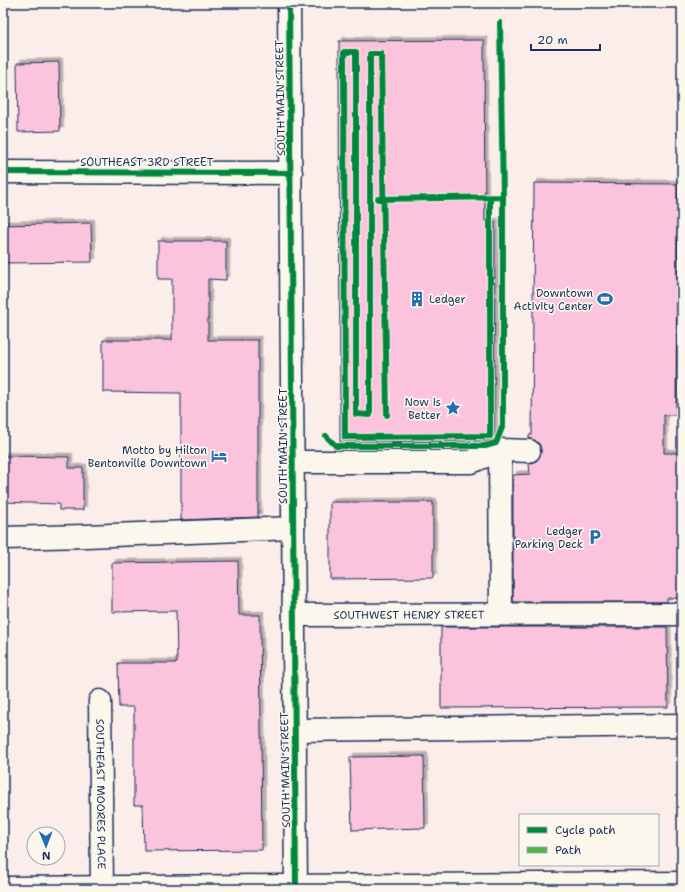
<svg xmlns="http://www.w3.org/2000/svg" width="685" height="892" viewBox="0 0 685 892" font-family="'Shantell Sans',sans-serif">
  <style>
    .building { fill: #fcc4dc; stroke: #1b2f5e; filter: url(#shadow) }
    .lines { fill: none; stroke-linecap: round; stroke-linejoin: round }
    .minor-casing { stroke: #1b2f5e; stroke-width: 25 }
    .minor { stroke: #fbf7ec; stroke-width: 22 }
    .quiet { stroke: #55b248; stroke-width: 5; stroke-dasharray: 10 5; stroke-linecap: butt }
    .cycleway-casing { stroke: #fbf7ec; stroke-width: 8 }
    .cycleway { stroke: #00873e; stroke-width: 6 }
    .labels { text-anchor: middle; stroke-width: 3.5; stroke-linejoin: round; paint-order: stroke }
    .street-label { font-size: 11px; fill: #1b2f5e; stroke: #fbf7ec }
    .poi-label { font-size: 11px; fill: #1b2f5e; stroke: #fbf7ec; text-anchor: end }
  </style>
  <defs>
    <filter id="shadow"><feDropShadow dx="3.5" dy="-3.5" stdDeviation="0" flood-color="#0004"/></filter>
  </defs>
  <rect width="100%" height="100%" fill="#fbede9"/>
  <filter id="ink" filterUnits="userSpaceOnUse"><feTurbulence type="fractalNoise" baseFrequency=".025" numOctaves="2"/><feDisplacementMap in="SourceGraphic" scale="8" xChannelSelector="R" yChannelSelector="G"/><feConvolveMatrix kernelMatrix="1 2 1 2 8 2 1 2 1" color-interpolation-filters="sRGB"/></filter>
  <g filter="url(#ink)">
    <path class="building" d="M484,40L485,222H495L494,439L490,441L340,442L339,41Z
      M59,62L60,131L18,132L17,63Z
      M534,183L678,184L676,415H664V453H682V598H667V602H513V475L530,474L529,463L535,462L539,458L541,452L540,445L536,441L529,438V435H532Z
      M91,223L92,262L3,263V225Z
      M158,241H226V280L208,279V340H258V517L181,520V393L103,392V340H172V279H158Z
      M3,456L69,457V468H83V510H59V504L3,502Z
      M330,502H433V578L330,579Z
      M238,561L239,615H260L262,850L144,851L143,805H134V707H119L118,663H177L176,611L112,612V563Z
      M441,627H667L668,707L441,708Z
      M424,756L425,828L352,830L350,757Z"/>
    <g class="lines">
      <defs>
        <g id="minor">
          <path d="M289,3L296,889"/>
          <path d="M3,172L291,173"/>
          <path d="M500,450L501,614"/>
          <path d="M293,462H471L500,450L529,451"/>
          <path d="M3,538L86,536L293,528"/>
          <path id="s1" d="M294,615L682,614"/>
          <path id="s2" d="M100,701L102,887"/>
          <path d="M295,730L682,725"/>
          <path d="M3,888L682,883"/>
        </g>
      </defs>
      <use href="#minor" class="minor-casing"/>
      <use href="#minor" class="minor"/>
      <path class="quiet" d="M52,889L53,887"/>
      <defs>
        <path id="cycleway" d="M289,3L296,889
          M500,23L503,197
          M3,172L291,173
          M387,415L381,54H370V415L356,414V52H344L345,437L490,436V198
          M326,436L336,446H485L496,443L503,425V197L378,199"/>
      </defs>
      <use href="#cycleway" class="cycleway-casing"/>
      <use href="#cycleway" class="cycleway"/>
    </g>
  </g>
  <defs>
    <symbol id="building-bare" viewBox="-9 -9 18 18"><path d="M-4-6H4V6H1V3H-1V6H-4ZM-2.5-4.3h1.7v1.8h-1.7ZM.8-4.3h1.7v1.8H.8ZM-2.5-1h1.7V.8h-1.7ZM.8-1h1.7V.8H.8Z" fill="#1f6fb2" stroke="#fbf7ec" stroke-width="2.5" paint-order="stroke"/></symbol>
    <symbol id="stadium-bare" viewBox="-9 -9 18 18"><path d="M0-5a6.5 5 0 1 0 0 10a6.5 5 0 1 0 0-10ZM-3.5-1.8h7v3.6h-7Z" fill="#1f6fb2" stroke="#fbf7ec" stroke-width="2.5" paint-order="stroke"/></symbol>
    <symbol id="sight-bare" viewBox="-9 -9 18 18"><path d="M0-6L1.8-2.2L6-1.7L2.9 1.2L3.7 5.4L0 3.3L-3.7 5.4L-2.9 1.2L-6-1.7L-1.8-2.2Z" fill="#1f6fb2" stroke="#fbf7ec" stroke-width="2.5" paint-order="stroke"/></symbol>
    <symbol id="hotel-bare" viewBox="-9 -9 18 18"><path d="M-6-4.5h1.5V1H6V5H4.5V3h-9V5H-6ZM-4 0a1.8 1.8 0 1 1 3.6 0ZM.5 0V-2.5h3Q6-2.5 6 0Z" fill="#1f6fb2" stroke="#fbf7ec" stroke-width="2.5" paint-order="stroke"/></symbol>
    <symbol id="parking-bare" viewBox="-9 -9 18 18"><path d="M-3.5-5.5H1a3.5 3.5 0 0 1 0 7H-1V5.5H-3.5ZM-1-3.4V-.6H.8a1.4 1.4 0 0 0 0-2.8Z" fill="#1f6fb2" stroke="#fbf7ec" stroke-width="2.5" paint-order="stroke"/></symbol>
  </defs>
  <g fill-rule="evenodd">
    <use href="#building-bare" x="406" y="288" width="22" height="22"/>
    <use href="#stadium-bare" x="594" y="288" width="22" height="22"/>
    <use href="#sight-bare" x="442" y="397" width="22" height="22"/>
    <use href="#hotel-bare" x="208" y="445" width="22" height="22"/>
    <use href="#parking-bare" x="584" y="526" width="22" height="22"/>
  </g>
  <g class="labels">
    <g class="street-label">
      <text transform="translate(280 98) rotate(-91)" y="4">SOUTH MAIN STREET</text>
      <text x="147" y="166">SOUTHEAST 3RD STREET</text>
      <text transform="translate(283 446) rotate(-90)" y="4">SOUTH MAIN STREET</text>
      <text dy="4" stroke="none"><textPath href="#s1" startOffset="115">SOUTHWEST HENRY STREET</textPath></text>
      <text transform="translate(285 770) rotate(-91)" y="4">SOUTH MAIN STREET</text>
      <text dy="4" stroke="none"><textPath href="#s2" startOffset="93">SOUTHEAST MOORES PLACE</textPath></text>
    </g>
    <g class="poi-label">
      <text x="593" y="297">Downtown<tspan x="593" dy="13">Activity Center</tspan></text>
      <text x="429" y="303" text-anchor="start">Ledger</text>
      <text x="441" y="406">Now is<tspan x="441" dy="13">Better</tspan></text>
      <text x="207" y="454">Motto by Hilton<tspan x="207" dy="13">Bentonville Downtown</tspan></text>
      <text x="583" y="535">Ledger<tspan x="583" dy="13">Parking Deck</tspan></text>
    </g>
  </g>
  <rect width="685" height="892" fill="none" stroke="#fbf7ec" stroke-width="16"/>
  <rect x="8" y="8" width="669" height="876" fill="none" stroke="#1b2f5e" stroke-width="1.5" filter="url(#ink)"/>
  <rect x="519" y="814" width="140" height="52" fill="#fbf7ec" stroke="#a1a7b3"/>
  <rect x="527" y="827" width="20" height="6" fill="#00873e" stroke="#a1a7b3"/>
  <text x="555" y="834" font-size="12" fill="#1b2f5e">Cycle path</text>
  <rect x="527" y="847" width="20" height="6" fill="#55b248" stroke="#a1a7b3"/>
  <text x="555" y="854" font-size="12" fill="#1b2f5e">Path</text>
  <g transform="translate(46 846) rotate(179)"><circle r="19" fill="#fbf7ec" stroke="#a1a7b3"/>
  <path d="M0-3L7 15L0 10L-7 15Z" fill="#1f6fb2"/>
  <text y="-6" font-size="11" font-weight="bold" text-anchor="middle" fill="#1b2f5e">N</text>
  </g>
  <path d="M531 44v6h69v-6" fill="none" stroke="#1b2f5e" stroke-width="2"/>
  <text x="537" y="44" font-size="12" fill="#1b2f5e" stroke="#fbf7ec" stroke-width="3" paint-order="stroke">20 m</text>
</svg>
